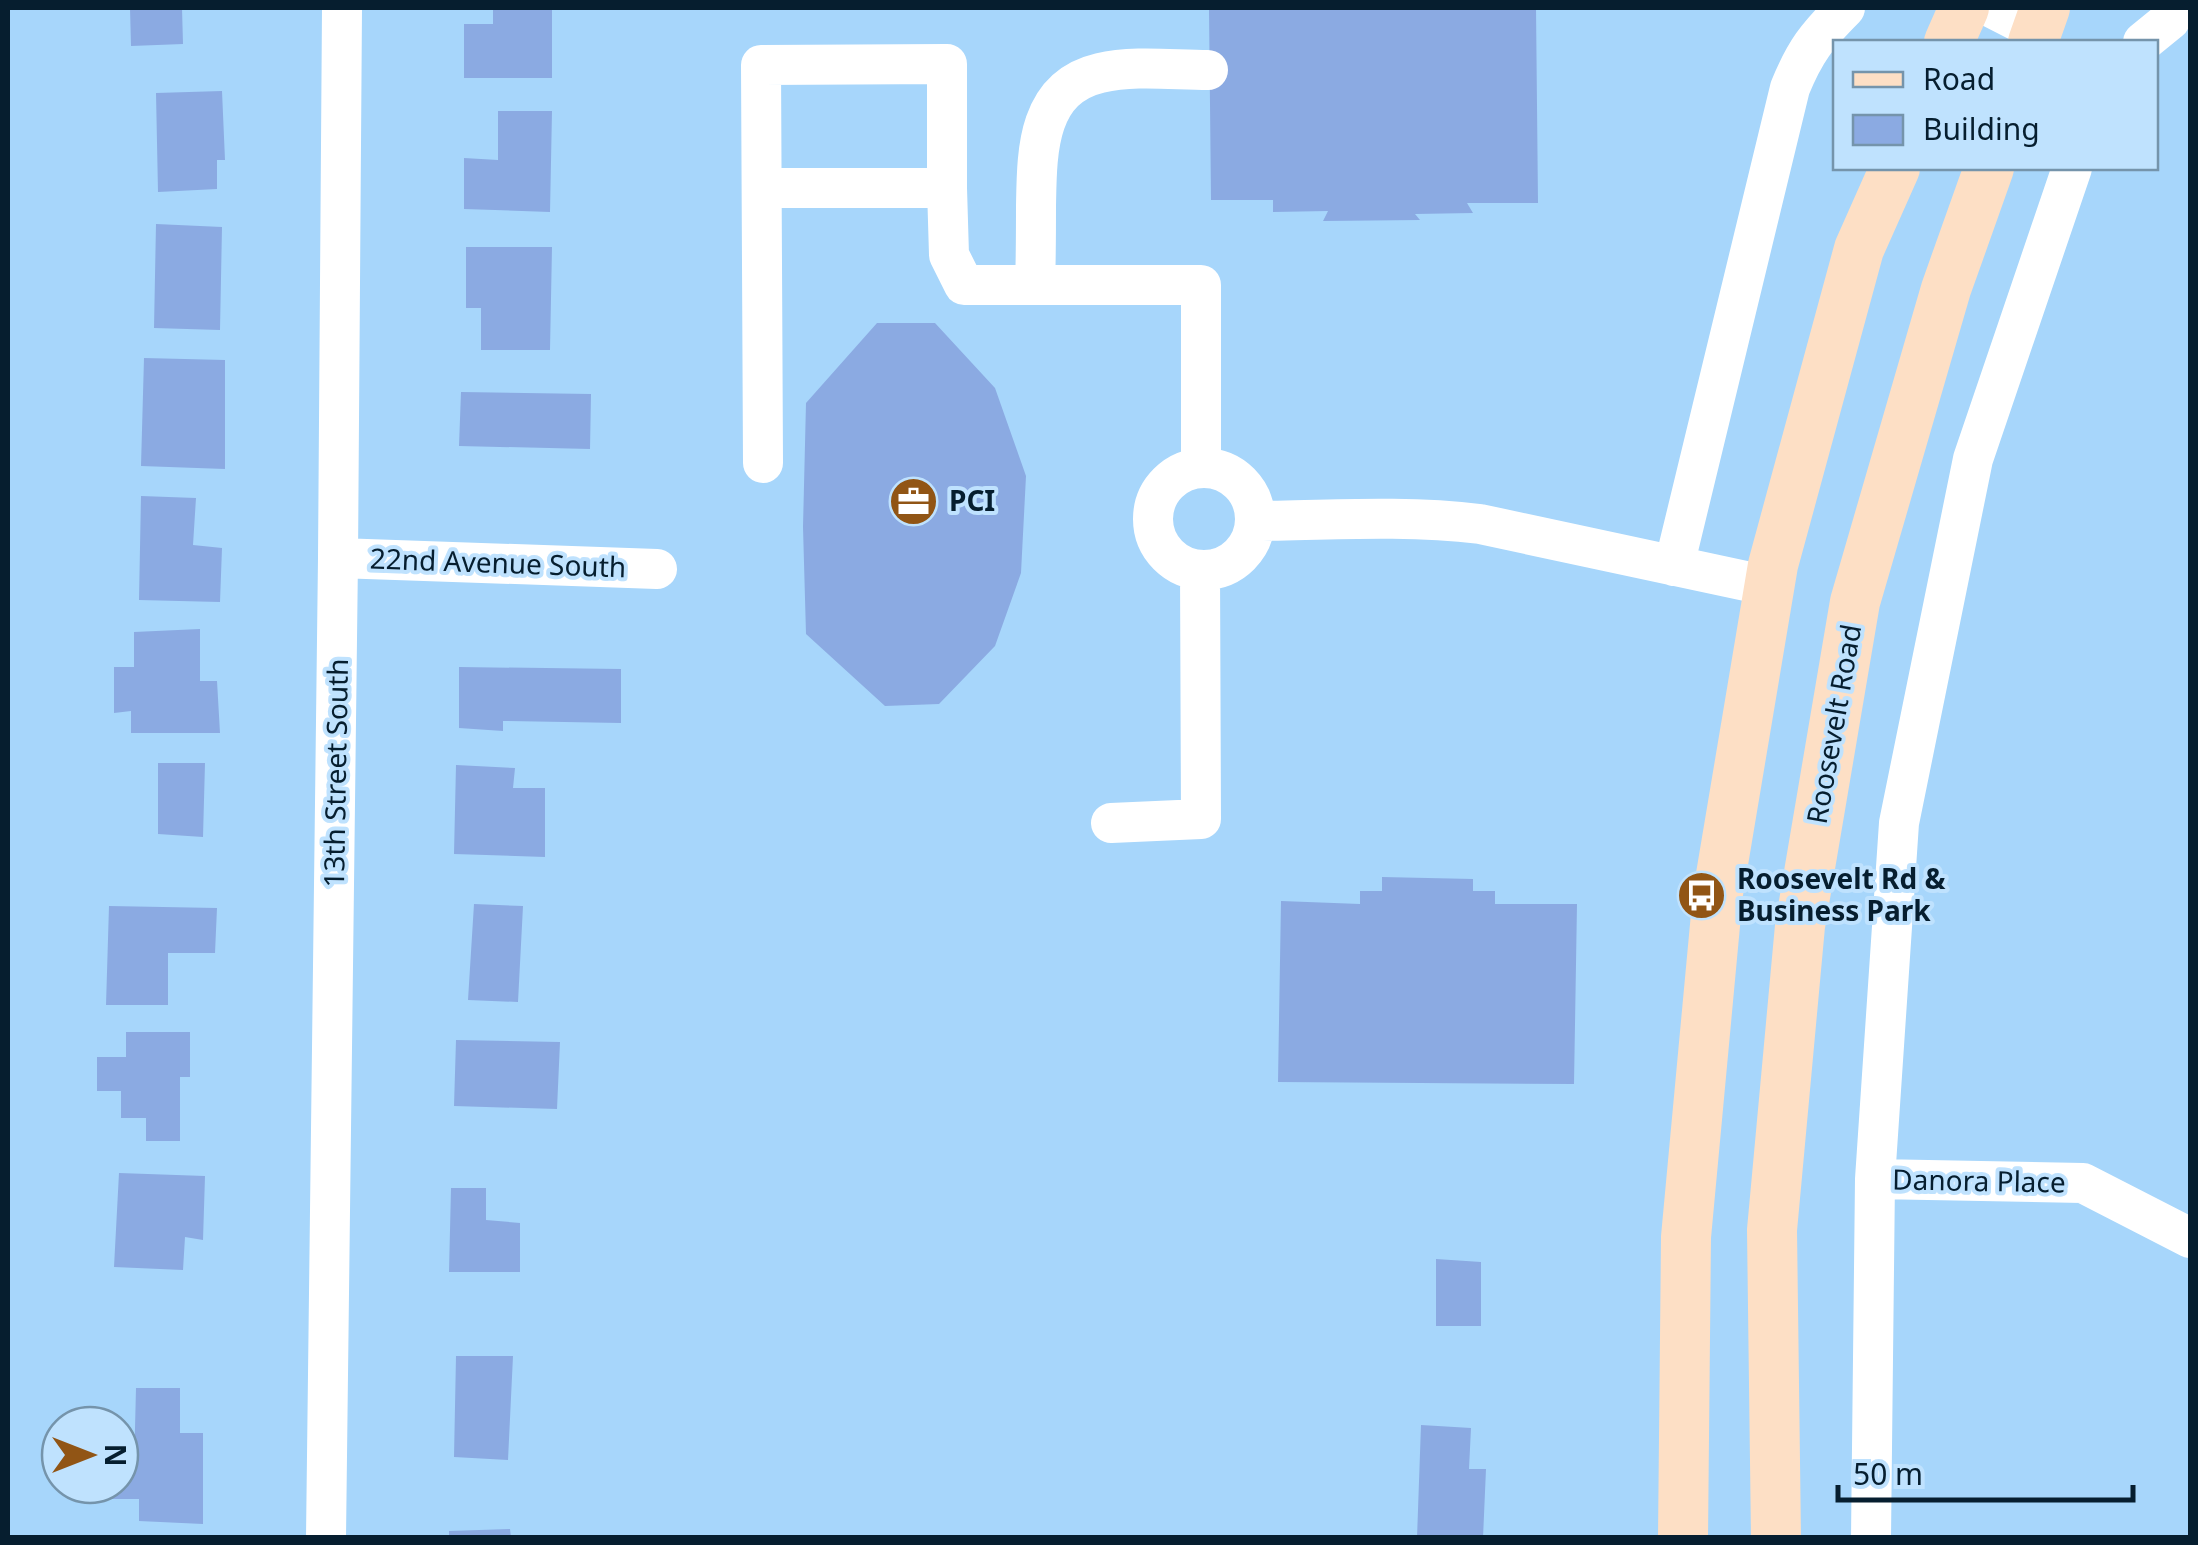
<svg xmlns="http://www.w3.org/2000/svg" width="2198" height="1545" viewBox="0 0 2198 1545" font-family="'Noto Sans',sans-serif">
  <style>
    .building { fill: #8baae2 }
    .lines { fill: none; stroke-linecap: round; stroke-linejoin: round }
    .minor { stroke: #fff; stroke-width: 40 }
    .major { stroke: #fddfc5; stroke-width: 50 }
    .labels { text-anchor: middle; stroke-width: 8; stroke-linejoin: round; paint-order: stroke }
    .poi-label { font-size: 28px; font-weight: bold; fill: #061e2f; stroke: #bfe2fe; text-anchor: start }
    .street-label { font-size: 28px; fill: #061e2f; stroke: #bfe2fe }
  </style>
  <rect width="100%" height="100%" fill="#a7d6fb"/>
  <path class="building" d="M130,8H182L183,44L131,46Z
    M493,8H552V78H464V24H493Z
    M1209,8H1536L1538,203H1467L1473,213L1415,214L1420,220L1323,221L1328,211L1273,212V200H1211Z
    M222,91L225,160H217V189L158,192L156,93Z
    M498,111H552L550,212L464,209V158L498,160Z
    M156,224L222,227L220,330L154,328Z
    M466,247H552L550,350H481V308H466Z
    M877,323H935L995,388L1026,476L1021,573L995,646L939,704L885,706L806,634L803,527L806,403Z
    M144,358L225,360V469L141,466Z
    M461,392L591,394L590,449L459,446Z
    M141,496L196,498L193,545L222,548L220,602L139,600Z
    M200,629V681H217L220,733H131V711L114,713V667H134V632Z
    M459,667L621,669V723L503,721V731L459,728Z
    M158,763H205L203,837L158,834Z
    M456,765L515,768L513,788H545V857L454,854Z
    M1382,877L1473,879V891H1495V904H1577L1574,1084L1278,1082L1281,901L1360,904V891H1382Z
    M474,904L523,906L518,1002L468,1000Z
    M109,906L217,908L215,953H168V1005H106Z
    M126,1032H190V1077H180V1141H146V1118H121V1091H97V1057H126Z
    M456,1040L560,1042L557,1109L454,1106Z
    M119,1173L205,1176L203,1240L185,1237L183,1270L114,1267Z
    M451,1188H486V1220L520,1223V1272H449Z
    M1436,1259L1481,1262V1326H1436Z
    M456,1356H513L508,1460L454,1457Z
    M136,1388H180V1433H203V1524L139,1521V1499H97V1485H120V1469H134Z
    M1421,1425L1471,1428L1469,1469H1486L1483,1538H1417Z
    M510,1529L511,1538H449V1531Z"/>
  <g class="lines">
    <path class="minor" d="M1992,8L2037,31
      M2143,42L2170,20L2171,8
      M947,188L949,255L964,285H1201V468
      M1035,284C1036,258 1036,232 1036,206C1037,153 1036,88 1100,73C1134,65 1173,70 1208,70
      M763,463L761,65L947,64V188H763
      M1153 519a51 51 0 1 1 102 0a51 51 0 1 1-102 0Z
      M1255,521C1330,520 1405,515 1480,524L1769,586
      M338,558L657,569
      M1674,566L1790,88C1805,51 1817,36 1845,8
      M1111,823L1201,819L1200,570
      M1875,1179L2083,1183L2190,1238
      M326,1538L338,558L342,8
      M1871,1538L1875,1179L1899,823L1973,459L2072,168"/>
    <path class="major" d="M1949,42L1964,8
      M2033,42L2045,8
      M1683,1538L1686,1237L1718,893L1773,565L1859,249L1895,168
      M1776,1538L1772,1230L1800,926L1855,602L1946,289L1989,168"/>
  </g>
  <defs>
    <symbol id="office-disc" viewBox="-11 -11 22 22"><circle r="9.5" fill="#915515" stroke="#bfe2fe"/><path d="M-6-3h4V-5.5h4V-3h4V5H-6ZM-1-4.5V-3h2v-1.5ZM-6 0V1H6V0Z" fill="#fff"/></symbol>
    <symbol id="bus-disc" viewBox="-11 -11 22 22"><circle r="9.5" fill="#915515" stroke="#bfe2fe"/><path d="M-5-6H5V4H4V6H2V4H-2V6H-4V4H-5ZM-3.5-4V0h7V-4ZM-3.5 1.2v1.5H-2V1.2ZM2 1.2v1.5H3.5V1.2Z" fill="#fff"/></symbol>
  </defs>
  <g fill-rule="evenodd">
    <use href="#office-disc" x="886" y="474" width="55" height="55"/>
    <use href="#bus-disc" x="1674" y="868" width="55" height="55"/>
  </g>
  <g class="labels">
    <g class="poi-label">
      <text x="949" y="511">PCI</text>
      <text x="1737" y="889">Roosevelt Rd &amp;<tspan x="1737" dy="32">Business Park</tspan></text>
    </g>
    <g class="street-label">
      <text transform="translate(498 563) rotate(2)" y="10">22nd Avenue South</text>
      <text transform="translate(1834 724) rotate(-80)" y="10">Roosevelt Road</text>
      <text transform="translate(336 773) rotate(-89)" y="10">13th Street South</text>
      <text transform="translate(1979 1181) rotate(1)" y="10">Danora Place</text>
    </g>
  </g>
  <rect width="2198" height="1545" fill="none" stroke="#061e2f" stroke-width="20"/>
  <rect x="1833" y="40" width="325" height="130" fill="#bfe2fe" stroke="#7594ab" stroke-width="2.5"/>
  <rect x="1853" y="72" width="50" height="15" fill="#fddfc5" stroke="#7594ab" stroke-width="2.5"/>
  <text x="1923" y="90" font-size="30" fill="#061e2f">Road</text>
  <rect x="1853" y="115" width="50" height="30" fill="#8baae2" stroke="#7594ab" stroke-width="2.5"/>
  <text x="1923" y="140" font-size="30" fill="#061e2f">Building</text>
  <g transform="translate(90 1455) rotate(90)"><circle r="48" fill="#bfe2fe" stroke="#7594ab" stroke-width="2.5"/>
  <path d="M0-8L18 38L0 25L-18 38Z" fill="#915515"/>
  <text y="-15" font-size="28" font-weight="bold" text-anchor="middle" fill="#061e2f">N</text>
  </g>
  <path d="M1838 1485v15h295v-15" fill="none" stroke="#061e2f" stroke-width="5"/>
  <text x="1853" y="1485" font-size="30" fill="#061e2f" stroke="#bfe2fe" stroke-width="8" paint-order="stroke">50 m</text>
</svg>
